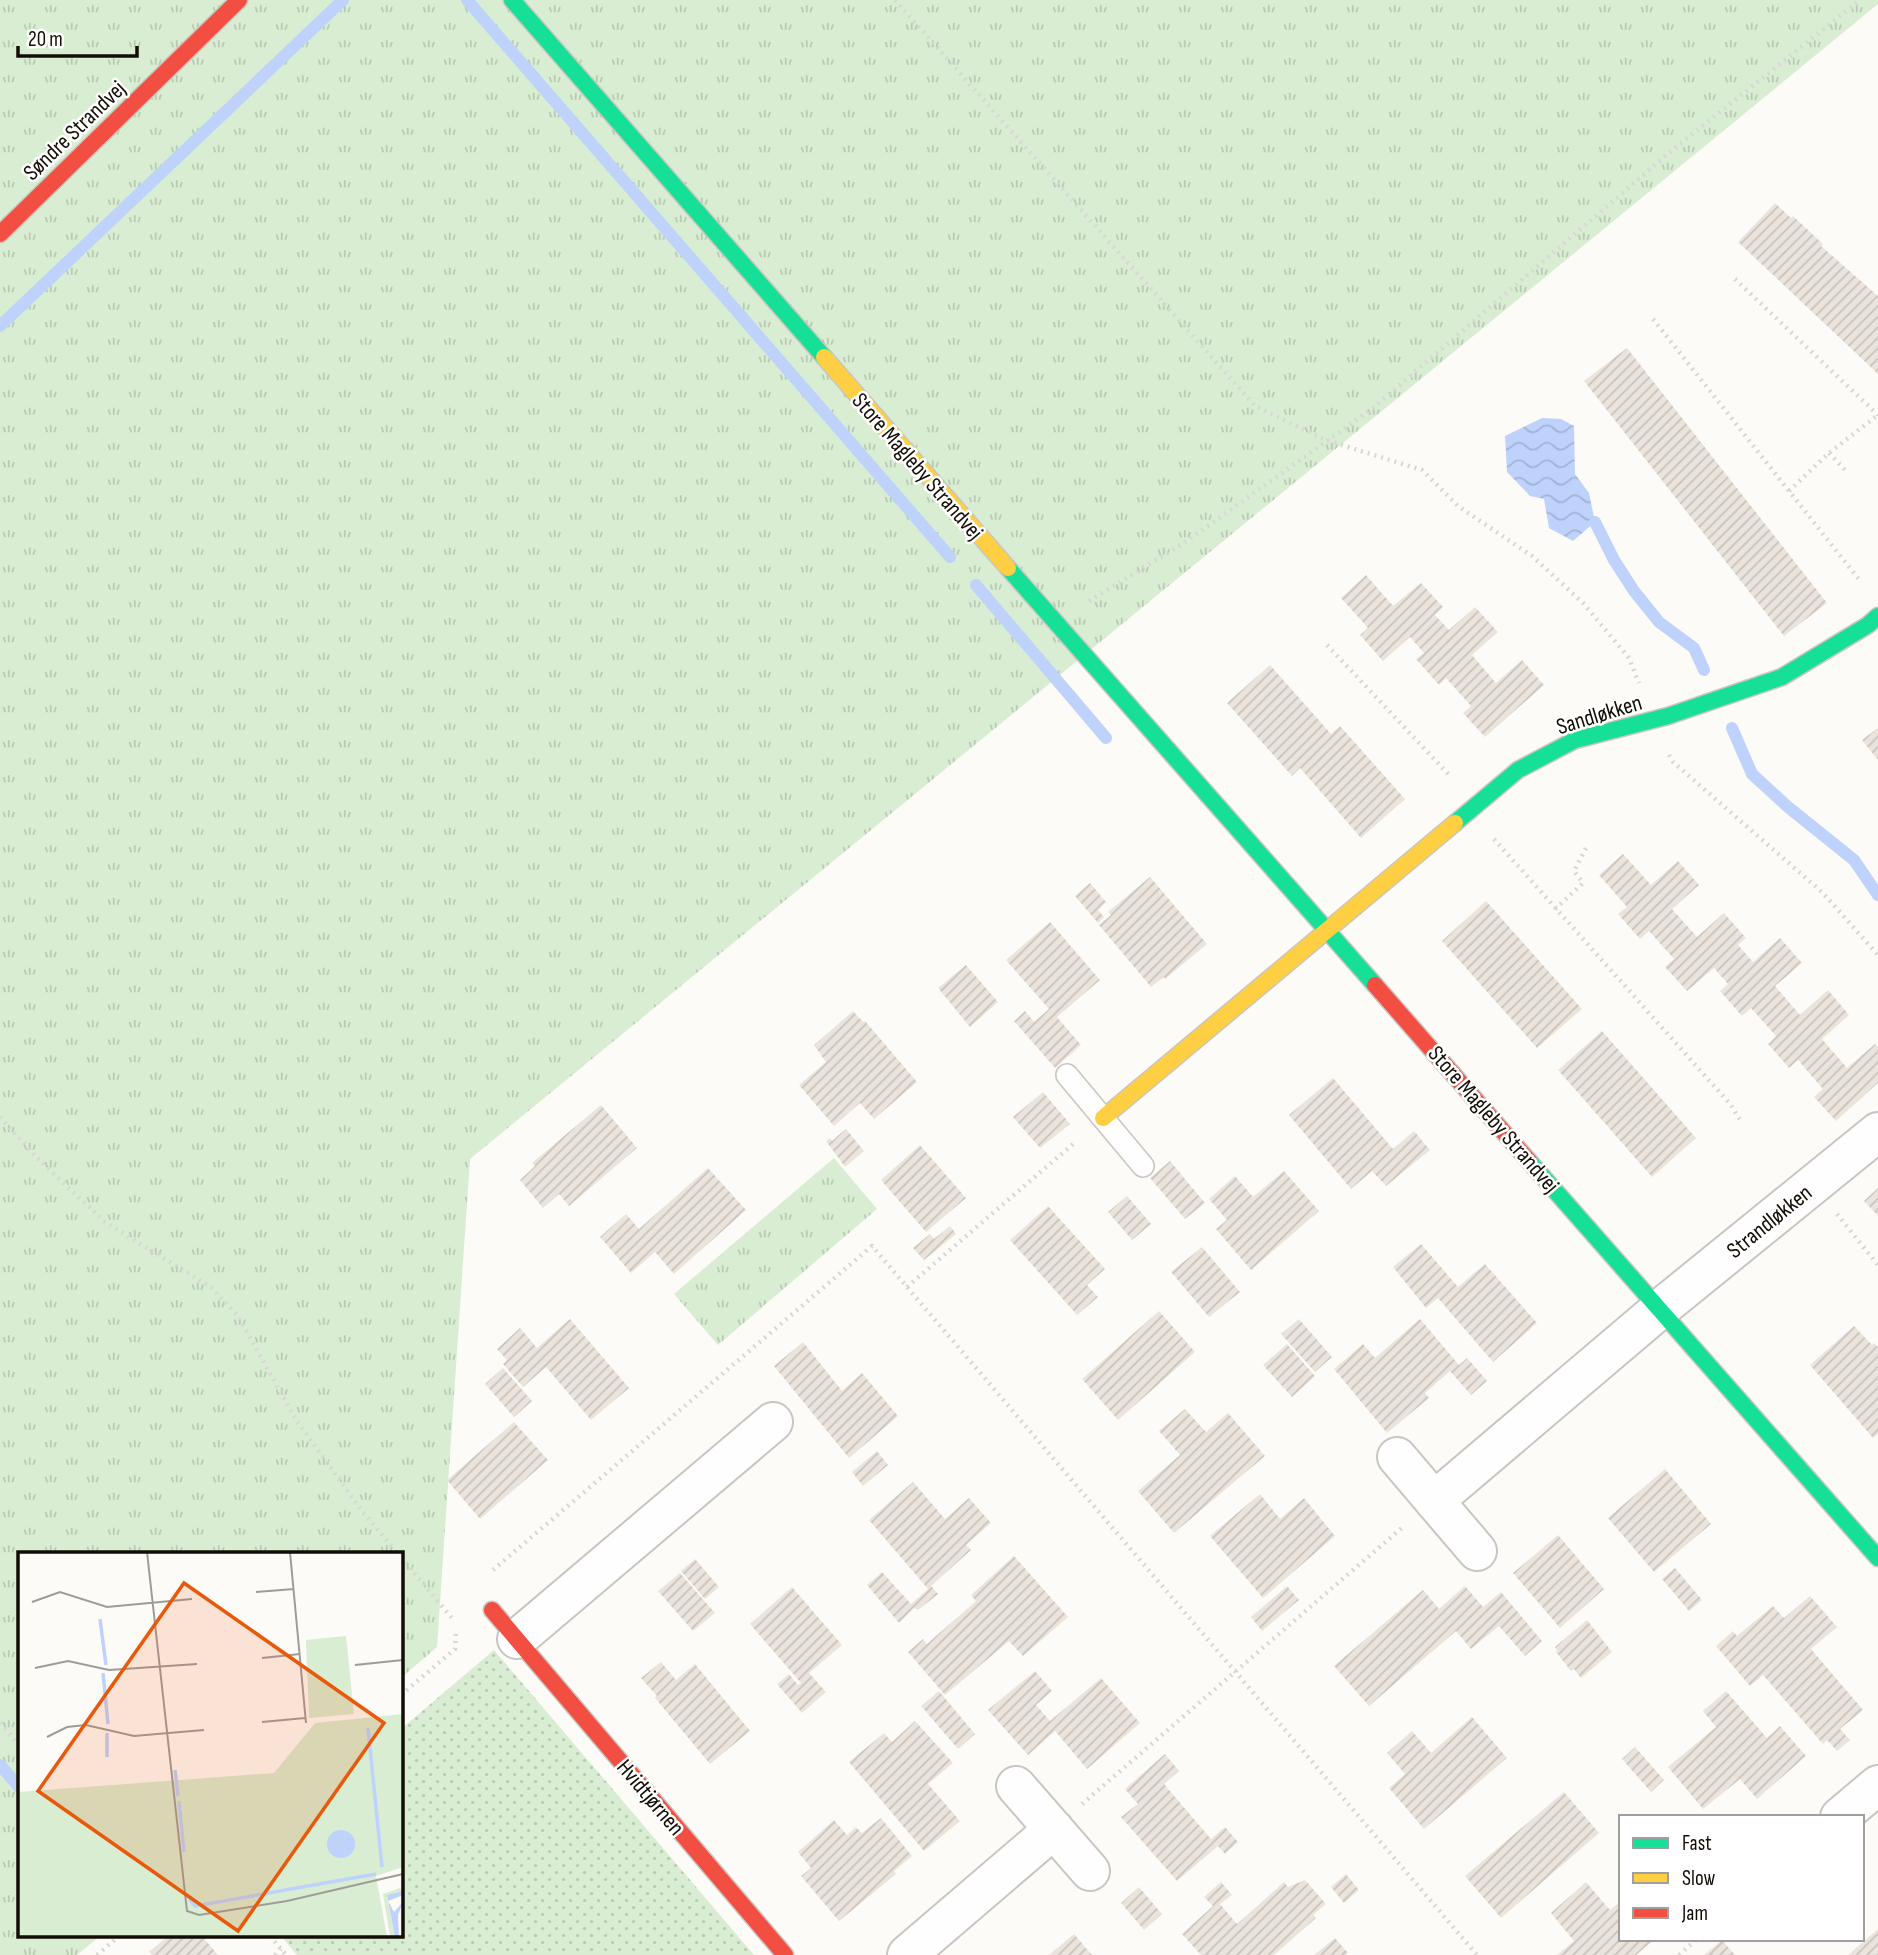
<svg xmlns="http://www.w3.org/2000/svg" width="1878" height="1955" viewBox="0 0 1878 1955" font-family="'Sofia Sans Condensed',sans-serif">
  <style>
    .grass { fill: url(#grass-tufts) }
    .park { fill: url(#park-dots) }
    .water { fill: url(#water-waves) }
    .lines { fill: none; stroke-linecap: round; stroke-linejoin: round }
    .stream { stroke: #bed2fc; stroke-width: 12 }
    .building { fill: url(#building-hatch) }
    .lane-casing { stroke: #c9c5bf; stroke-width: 24 }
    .street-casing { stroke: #c9c5bf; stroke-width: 42 }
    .fast-casing { stroke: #c9c5bf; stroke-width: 19 }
    .slow-casing { stroke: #c9c5bf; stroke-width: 19 }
    .jam-casing { stroke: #c9c5bf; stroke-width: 19 }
    .path { stroke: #d8d7d6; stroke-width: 4.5; stroke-dasharray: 2 5; stroke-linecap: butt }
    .lane { stroke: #fffefe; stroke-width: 21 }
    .street { stroke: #fffefe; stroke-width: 38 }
    .fast { stroke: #16e098; stroke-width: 16 }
    .slow { stroke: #ffcf43; stroke-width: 16 }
    .jam { stroke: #f24e42; stroke-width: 16 }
    .labels { text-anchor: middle; stroke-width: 5; stroke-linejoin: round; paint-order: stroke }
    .street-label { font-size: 23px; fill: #130d05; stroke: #fff }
    .inset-river { fill: none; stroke: #bed2fc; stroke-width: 3.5 }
    .inset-road { fill: none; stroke: #9f9c97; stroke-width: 2 }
    .view { fill: #e8590c; fill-opacity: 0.15; stroke: #e8590c; stroke-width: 3.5 }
    .inset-edge { fill: none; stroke: #130d05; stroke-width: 3.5 }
  </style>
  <defs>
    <pattern id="grass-tufts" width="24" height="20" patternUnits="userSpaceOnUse" patternTransform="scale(1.75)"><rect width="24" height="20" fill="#d8edd2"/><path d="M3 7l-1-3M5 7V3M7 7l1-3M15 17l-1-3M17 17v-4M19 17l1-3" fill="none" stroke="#b8cab3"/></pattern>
    <pattern id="park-dots" width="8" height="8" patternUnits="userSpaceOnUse" patternTransform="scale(1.75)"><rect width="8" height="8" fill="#d8edd2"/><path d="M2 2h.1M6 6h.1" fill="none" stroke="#b8cab3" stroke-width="1.8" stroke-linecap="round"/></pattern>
    <pattern id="water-waves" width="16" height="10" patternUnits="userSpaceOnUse" patternTransform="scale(1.75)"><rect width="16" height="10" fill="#bed2fc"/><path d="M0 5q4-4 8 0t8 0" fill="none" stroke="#a2b3d6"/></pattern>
    <pattern id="building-hatch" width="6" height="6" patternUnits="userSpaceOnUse" patternTransform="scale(1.75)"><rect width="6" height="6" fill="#eae4dd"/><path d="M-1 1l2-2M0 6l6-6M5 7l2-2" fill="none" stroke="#c8c2bc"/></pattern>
  </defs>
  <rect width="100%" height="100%" fill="#fdfbf8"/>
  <path class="grass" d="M0,0H1878V4L470,1159L437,1647L401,1678V1554H19V1936H100L77,1955H0Z
    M834,1158L877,1209L718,1345L674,1294Z"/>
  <path class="park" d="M494,1650L754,1955H297L281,1936H401V1729Z"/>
  <path class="water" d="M1542,418L1561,419L1574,426L1575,474L1589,493L1595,522L1573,541L1549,528L1544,499L1530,496L1507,472L1505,436Z"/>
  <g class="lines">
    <path class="stream" d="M467,0L950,557
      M0,326L343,0
      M1595,522L1614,560L1634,591L1659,622L1694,648L1704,670
      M976,585L1106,738
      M1732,728L1752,774L1788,807L1854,860L1878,895
      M0,1765L19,1787"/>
  </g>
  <path class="building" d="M1775,203L1791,218L1793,216L1823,244L1821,246L1878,296V374L1738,242Z
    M1627,348L1827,603L1784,636L1584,381Z
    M1366,575L1393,606L1421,583L1443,607L1435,615L1449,630L1475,607L1498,632L1472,655L1496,683L1522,660L1544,685L1485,737L1463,713L1471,706L1446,678L1439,685L1416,659L1424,653L1410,637L1383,661L1360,635L1368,628L1341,598Z
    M1270,665L1331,734L1340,726L1405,799L1361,838L1300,768L1292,776L1227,703Z
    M1878,728V760L1862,740Z
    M1623,854L1651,885L1678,861L1699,885L1672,909L1697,937L1724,913L1746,938L1738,945L1753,962L1780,938L1802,963L1775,986L1800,1015L1828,990L1849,1015L1822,1039L1847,1068L1875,1044L1878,1047V1083L1836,1121L1814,1097L1823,1089L1798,1060L1789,1068L1768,1044L1776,1036L1751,1008L1742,1016L1720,991L1728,984L1714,968L1687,991L1665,967L1674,959L1649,931L1640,939L1618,914L1627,907L1599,875Z
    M1150,877L1207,944L1165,979L1164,977L1151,987L1099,925L1111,915L1108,912Z
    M1090,883L1106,902L1098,910L1104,917L1098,923L1075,896Z
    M1486,901L1582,1009L1537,1048L1442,941Z
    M1050,922L1100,980L1057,1017L1081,1045L1055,1068L1014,1021L1025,1011L1034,1022L1049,1009L1006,960Z
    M966,965L998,1002L970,1027L938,988Z
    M853,1011L863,1022L865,1021L917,1082L874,1119L860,1103L834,1126L799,1085L826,1062L814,1045Z
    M1602,1031L1696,1138L1652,1177L1558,1070Z
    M1333,1078L1393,1149L1414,1131L1430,1150L1386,1186L1372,1171L1351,1189L1289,1115Z
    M1043,1092L1070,1124L1040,1148L1013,1117Z
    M601,1105L637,1148L569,1206L559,1194L543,1208L520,1180L535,1166L532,1163Z
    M846,1129L864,1151L845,1167L826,1141L830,1138L832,1141Z
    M920,1145L966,1198L926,1232L881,1180Z
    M1170,1161L1205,1203L1185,1219L1150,1178Z
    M708,1168L746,1210L674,1274L655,1252L631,1273L600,1237L626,1214L639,1229Z
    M1284,1171L1319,1211L1251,1270L1216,1229L1227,1220L1209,1199L1235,1176L1253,1197Z
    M1878,1188V1216L1864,1201Z
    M1127,1196L1151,1224L1132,1240L1108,1212Z
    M1048,1206L1105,1269L1087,1285L1098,1297L1077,1315L1010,1240Z
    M950,1226L956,1234L924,1260L913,1248L930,1234L934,1239Z
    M1421,1244L1458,1287L1485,1264L1537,1323L1493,1362L1438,1298L1426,1308L1393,1267Z
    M1202,1247L1240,1292L1209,1317L1171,1272Z
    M1159,1311L1195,1352L1118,1420L1082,1379Z
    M570,1319L629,1388L591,1420L546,1367L523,1387L503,1364L507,1360L497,1349L520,1328L537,1348Z
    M1299,1319L1332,1357L1315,1372L1281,1334Z
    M1420,1319L1459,1365L1467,1358L1487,1381L1471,1395L1450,1371L1425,1393L1429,1398L1387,1433L1334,1369L1363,1344L1375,1358Z
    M1854,1326L1872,1345L1874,1343L1878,1347V1434L1873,1438L1810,1365Z
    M803,1342L842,1391L862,1373L898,1416L849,1458L774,1366Z
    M1287,1344L1315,1376L1292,1397L1263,1365Z
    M503,1368L532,1401L514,1417L485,1384Z
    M1185,1409L1206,1432L1228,1413L1265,1456L1174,1533L1138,1491L1180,1455L1159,1431Z
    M514,1422L548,1460L480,1519L447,1480Z
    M877,1451L888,1465L863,1486L852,1472Z
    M1665,1469L1711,1524L1654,1572L1608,1518Z
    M913,1482L945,1519L969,1498L991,1523L966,1545L971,1550L931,1586L938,1594L918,1610L914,1608L899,1623L867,1585L882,1572L911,1604L928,1589L869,1520Z
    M1260,1494L1280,1519L1304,1498L1335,1536L1263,1598L1210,1536Z
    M1558,1535L1604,1589L1560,1628L1513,1573Z
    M1014,1556L1068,1617L1023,1656L1009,1641L945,1695L908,1652L923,1639L927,1644L976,1601L971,1595Z
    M695,1559L719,1587L705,1599L681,1571Z
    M1675,1568L1702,1600L1689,1611L1662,1579Z
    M680,1573L715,1613L693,1631L658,1591Z
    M1287,1586L1299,1600L1262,1631L1251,1617Z
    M1465,1586L1483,1607L1501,1592L1542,1641L1525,1656L1499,1626L1471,1649L1456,1631L1369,1706L1334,1666L1423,1590L1439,1609Z
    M792,1587L842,1645L809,1673L826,1692L802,1713L777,1684L789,1674L798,1685L801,1683L750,1624Z
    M1810,1596L1837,1627L1811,1649L1863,1710L1840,1729L1850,1740L1837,1751L1827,1740L1823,1744L1763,1675L1750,1686L1716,1646L1733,1631L1737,1636L1773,1606L1784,1618Z
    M1587,1620L1612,1652L1581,1678L1574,1669L1571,1671L1556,1652L1557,1650L1555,1647Z
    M661,1662L676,1680L695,1664L750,1731L710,1764L655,1698L657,1696L641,1678Z
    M1035,1671L1052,1691L1036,1705L1050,1721L1101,1678L1140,1723L1087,1769L1055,1731L1028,1755L988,1710Z
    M939,1691L975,1734L958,1749L921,1706Z
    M1726,1691L1767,1738L1780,1726L1806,1756L1757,1799L1740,1779L1703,1809L1668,1767L1716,1727L1703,1711Z
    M1472,1717L1507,1758L1424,1829L1389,1788L1405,1774L1387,1753L1412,1731L1431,1753Z
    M915,1721L953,1763L928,1784L960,1821L924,1851L849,1762L884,1733L892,1742Z
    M1635,1747L1664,1780L1651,1792L1622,1759Z
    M1165,1754L1179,1771L1164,1784L1211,1839L1225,1827L1238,1842L1225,1854L1218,1846L1177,1881L1121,1817L1138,1804L1125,1789Z
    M1564,1792L1599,1833L1501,1918L1465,1876Z
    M881,1818L912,1856L894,1871L896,1874L839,1921L801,1876L811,1868L798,1852L834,1820L847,1835L856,1827L862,1833Z
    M1346,1874L1359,1890L1344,1903L1331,1887Z
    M1305,1880L1326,1904L1313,1915L1316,1918L1274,1955H1201L1182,1934L1213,1906L1204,1897L1221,1882L1232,1895L1220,1904L1237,1924L1284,1882L1288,1887Z
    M1586,1882L1610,1910L1621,1901V1939H1655L1636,1955H1557L1574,1941L1551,1913Z
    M1139,1887L1162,1914L1144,1930L1121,1903Z
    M1878,1929V1955H1848Z
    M1074,1934L1092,1955H1049Z
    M168,1936H202L218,1955H152L149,1952Z
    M1335,1938L1348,1953L1346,1955H1314Z
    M1722,1940L1735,1955H1704Z"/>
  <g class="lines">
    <defs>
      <path id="lane" d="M1067,1075L1143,1166"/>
      <path id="street" d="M1397,1457L1477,1551
        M1434,1501L1660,1309L1878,1132
        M517,1639L773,1422
        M1016,1786L1090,1871
        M1840,1817L1878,1785
        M907,1955L1054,1829"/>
      <path id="fast" d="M512,0L824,357
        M1008,568L1375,985
        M1455,823L1518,770L1575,740L1668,716L1782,677L1868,625L1878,616
        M1529,1161L1878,1558"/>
      <path id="slow" d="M824,357L1008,568
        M1103,1118L1455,823"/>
      <path id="jam" d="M0,234L239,0
        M1375,985L1529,1161
        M492,1610L785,1955"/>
    </defs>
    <use href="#lane" class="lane-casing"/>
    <use href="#street" class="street-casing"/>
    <use href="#fast" class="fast-casing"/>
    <use href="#slow" class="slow-casing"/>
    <use href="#jam" class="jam-casing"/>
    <path class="path" d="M895,0L1255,406L1326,440L1422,470L1458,506L1532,556L1583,603L1629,658L1639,683
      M1735,279L1878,415
      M1653,319L1861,582
      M1829,453L1847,472
      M1789,491L1829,453L1878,415
      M1089,601L1184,543L1373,408L1670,152L1860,0
      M1327,645L1451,777
      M1669,755L1673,762L1822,892L1878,955
      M1494,839L1731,1105L1742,1123
      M1555,909L1583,883L1574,871L1587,846
      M0,1117L36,1157L105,1222L212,1288L238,1316L295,1418L361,1510L398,1554
      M1837,1214L1878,1265
      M907,1287L1073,1144
      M401,1557L452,1618
      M493,1570L872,1246L1477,1955
      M401,1695L455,1649L456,1630
      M0,1723L19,1745
      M1082,1804L1404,1526
      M270,1936L286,1955
      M97,1955L119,1936
      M275,1955L281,1949
      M1679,1955L1697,1939"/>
    <use href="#lane" class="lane"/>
    <use href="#street" class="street"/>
    <use href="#fast" class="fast"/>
    <use href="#slow" class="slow"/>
    <use href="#jam" class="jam"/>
  </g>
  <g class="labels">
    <g class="street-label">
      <text transform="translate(74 130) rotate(-44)" y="8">Søndre Strandvej</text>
      <text transform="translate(918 466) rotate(49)" y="8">Store Magleby Strandvej</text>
      <text transform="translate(1599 714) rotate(-17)" y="8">Sandløkken</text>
      <text transform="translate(1494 1119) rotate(49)" y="8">Store Magleby Strandvej</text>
      <text transform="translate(1769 1221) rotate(-39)" y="8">Strandløkken</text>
      <text transform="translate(651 1797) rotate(50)" y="8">Hvidtjørnen</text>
    </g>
  </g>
  <g transform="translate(18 1552)">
    <rect width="385" height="385" fill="#fdfbf8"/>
    <path d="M385,162V315L358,324L369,385H0V240L256,221L297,171ZM382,336L385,339L369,343L377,385H372L365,342Z" fill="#d8edd2"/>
    <path d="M328,84L336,162L291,166L288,88Z" fill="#d8edd2"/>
    <path d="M309 292a14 14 0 1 1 28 0a14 14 0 1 1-28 0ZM385,339V343L370,349L376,360L385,350L380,363L381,385H377L369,343Z" fill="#bed2fc"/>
    <path class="inset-river" d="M82,67L88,113M85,121L90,172M350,176L364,315M89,181V205M157,218L160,244M161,249L166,300M171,347L177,354L358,322"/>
    <path class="inset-road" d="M129,0L169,359L181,363L269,349L385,322M272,0L288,171M238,40L276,37M14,50L42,40L89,55L174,47M244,106L282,102M337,113L385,108M17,116L50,109L91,118L179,112M244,170L287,166M29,185L49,175L68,173L116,184L186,178"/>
    <path class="view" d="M166,31L366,171L220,379L20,239Z"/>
    <rect width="385" height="385" class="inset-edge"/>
  </g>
  <rect x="1619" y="1815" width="245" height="126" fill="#ffffff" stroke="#a19e9b" stroke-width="2"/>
  <rect x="1633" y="1838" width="35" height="10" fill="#16e098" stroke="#a19e9b" stroke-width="2"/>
  <text x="1682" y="1850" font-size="21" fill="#130d05">Fast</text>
  <rect x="1633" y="1873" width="35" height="10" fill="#ffcf43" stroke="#a19e9b" stroke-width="2"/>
  <text x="1682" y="1885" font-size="21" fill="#130d05">Slow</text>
  <rect x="1633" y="1908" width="35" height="10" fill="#f24e42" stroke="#a19e9b" stroke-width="2"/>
  <text x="1682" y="1920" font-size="21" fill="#130d05">Jam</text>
  <path d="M18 46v10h119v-10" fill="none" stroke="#130d05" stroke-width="3.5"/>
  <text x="28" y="46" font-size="21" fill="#130d05" stroke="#ffffff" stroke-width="5" paint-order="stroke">20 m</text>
</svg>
